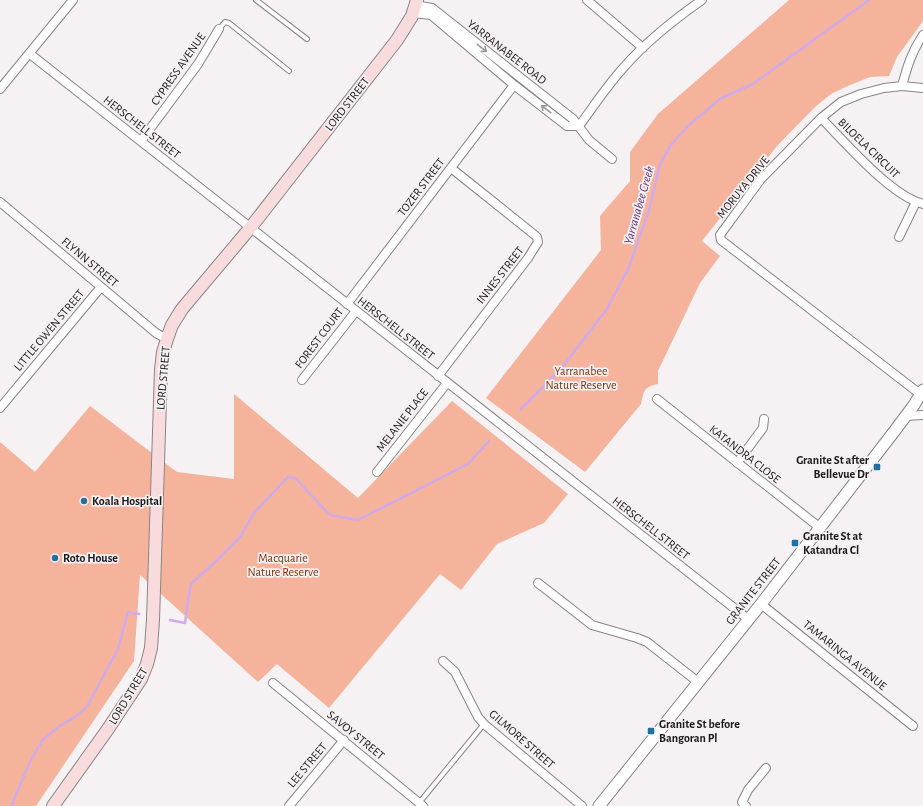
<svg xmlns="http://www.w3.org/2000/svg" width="923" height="806" viewBox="0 0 923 806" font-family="'Alegreya Sans',sans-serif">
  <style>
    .green { fill: #f5b39c }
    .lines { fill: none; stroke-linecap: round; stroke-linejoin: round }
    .stream { stroke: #cfabeb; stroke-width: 2.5 }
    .service-casing { stroke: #898586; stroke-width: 6 }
    .minor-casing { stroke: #898586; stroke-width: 10 }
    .tertiary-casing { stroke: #898586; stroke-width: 13 }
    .secondary-casing { stroke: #898586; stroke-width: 14 }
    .service { stroke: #fff; stroke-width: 4 }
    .minor { stroke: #fff; stroke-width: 8 }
    .tertiary { stroke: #fff; stroke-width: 11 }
    .secondary { stroke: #f8dcdd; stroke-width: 12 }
    .oneway { stroke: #999898 }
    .poi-dot { fill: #226fa1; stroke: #f6f1f3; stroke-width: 1.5 }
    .labels { text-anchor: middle; stroke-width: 3.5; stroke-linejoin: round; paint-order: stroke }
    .street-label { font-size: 12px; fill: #1c1a1b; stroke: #f6f1f3 }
    .park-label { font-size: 12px; fill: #842e08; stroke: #f6f1f3 }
    .poi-label { font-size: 12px; font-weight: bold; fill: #1c1a1b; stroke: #f6f1f3; text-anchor: start }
    .water-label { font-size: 13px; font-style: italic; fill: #623580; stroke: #f6f1f3 }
  </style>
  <rect width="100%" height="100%" fill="#f6f1f3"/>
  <path class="green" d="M789,0H923V21L897,57L889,76L870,77L850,85L831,94L815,107L777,146L702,241L720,256L700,283L658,371V384C644,387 644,390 641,404L585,472L486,398L601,250L600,216L630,181V152L658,114Z
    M234,394L358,498L452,401L568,494L544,523L497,544L461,590L440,574L329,708L277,664L258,682L140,575L134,661L36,806H0V442L35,472L90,406L177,472L234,479Z"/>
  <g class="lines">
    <path class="stream" d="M521,409L560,370L607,309L629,267L649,210L660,164L671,145L689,125L720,99L753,84L869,0
      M170,620L185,623L188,600L191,584L215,562L240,537L254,513L288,477L295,478L330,515L358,520L468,464L489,441
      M12,806L16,794L30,762L42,741L58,727L75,717L86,708L118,649L128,612L139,614"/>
    <defs>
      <path id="service" d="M256,0L307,39
        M219,29L225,22L229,23L289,71
        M419,803L484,724"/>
      <path id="minor" d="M587,0L643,48
        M415,5L432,8L573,119L589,140L612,159
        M413,13L431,15L514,85L567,126H579
        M30,54L748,619
        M902,86C907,67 912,51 923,35
        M0,89L73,0
        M821,118C846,143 890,195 923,204
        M579,126C594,106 608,84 625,66C647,41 675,19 702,0
        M141,141L198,64L219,29
        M0,202L156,333L167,339
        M899,237L916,202
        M347,304L514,85
        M438,376L528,258L538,242L537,237L531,232L451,168
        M302,380L356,311
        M920,394L721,240L720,235L761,179L821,118L841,102L861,94L884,88L902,86L923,88
        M657,399L819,527
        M0,408L101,287
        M906,416L923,415
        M737,463L763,428L764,419
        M377,472L447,383
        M538,583L592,625L637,638L647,642L698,682
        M761,604L913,726
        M443,661L455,672L478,717L484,724L582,806
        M273,683L423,806
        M289,806L344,740
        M746,806L742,802L748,790L766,768"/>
      <path id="tertiary" d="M599,806L761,604L893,433L914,405L923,390"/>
      <path id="secondary" d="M53,806L108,729L141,679L147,664L151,648L153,620L161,369L163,352L167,339L172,325L182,309L251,227L397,40L412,16L417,0"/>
    </defs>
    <use href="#service" class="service-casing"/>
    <use href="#minor" class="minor-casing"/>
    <use href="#tertiary" class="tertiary-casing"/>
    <use href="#secondary" class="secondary-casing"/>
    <use href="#service" class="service"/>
    <use href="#minor" class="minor"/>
    <use href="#tertiary" class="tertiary"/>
    <use href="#secondary" class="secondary"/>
  </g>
  <defs><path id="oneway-shaft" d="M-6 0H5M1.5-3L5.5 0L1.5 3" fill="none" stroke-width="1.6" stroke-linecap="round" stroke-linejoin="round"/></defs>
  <g class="oneway">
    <use href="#oneway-shaft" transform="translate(482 48) rotate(38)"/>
    <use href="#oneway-shaft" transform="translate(546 109) rotate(-143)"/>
  </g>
  <g class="poi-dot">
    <rect x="873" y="463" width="8" height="8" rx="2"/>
    <circle cx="84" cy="501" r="4"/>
    <rect x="791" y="539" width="8" height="8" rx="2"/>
    <circle cx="55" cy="558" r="4"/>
    <rect x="647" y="727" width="8" height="8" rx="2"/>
  </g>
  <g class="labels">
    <g class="street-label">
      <text transform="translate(507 52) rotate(38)" y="4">YARRANABEE ROAD</text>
      <text transform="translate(178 69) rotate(-55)" y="4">CYPRESS AVENUE</text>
      <text transform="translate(347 104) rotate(-52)" y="4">LORD STREET</text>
      <text transform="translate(142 127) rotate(38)" y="4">HERSCHELL STREET</text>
      <text transform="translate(869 148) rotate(44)" y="4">BILOELA CIRCUIT</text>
      <text transform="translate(421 187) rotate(-53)" y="4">TOZER STREET</text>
      <text transform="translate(743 187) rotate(-51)" y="4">MORUYA DRIVE</text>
      <text transform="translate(90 262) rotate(40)" y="4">FLYNN STREET</text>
      <text transform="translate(500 275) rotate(-52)" y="4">INNES STREET</text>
      <text transform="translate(396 328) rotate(38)" y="4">HERSCHELL STREET</text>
      <text transform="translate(49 330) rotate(-50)" y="4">LITTLE OWEN STREET</text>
      <text transform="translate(319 338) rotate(-53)" y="4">FOREST COURT</text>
      <text transform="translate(163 378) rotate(-85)" y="4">LORD STREET</text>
      <text transform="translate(402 420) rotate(-52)" y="4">MELANIE PLACE</text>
      <text transform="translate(745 454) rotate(38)" y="4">KATANDRA CLOSE</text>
      <text transform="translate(651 528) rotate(38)" y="4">HERSCHELL STREET</text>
      <text transform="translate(753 591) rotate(-52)" y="4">GRANITE STREET</text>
      <text transform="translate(845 655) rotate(39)" y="4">TAMARINGA AVENUE</text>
      <text transform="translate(128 696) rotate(-59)" y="4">LORD STREET</text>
      <text transform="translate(356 735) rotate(39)" y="4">SAVOY STREET</text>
      <text transform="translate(522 739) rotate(41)" y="4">GILMORE STREET</text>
      <text transform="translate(307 765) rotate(-50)" y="4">LEE STREET</text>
    </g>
    <g class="park-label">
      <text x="581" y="375">Yarranabee<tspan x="581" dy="14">Nature Reserve</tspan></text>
      <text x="283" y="562">Macquarie<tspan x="283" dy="14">Nature Reserve</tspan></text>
    </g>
    <g class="poi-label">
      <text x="869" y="464" text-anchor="end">Granite St after<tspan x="869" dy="14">Bellevue Dr</tspan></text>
      <text x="92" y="505">Koala Hospital</text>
      <text x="803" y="540">Granite St at<tspan x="803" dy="14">Katandra Cl</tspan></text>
      <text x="63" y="562">Roto House</text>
      <text x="659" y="728">Granite St before<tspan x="659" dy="14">Bangoran Pl</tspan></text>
    </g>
    <g class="water-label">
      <text transform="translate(638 205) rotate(-74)" y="5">Yarranabee Creek</text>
    </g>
  </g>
</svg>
